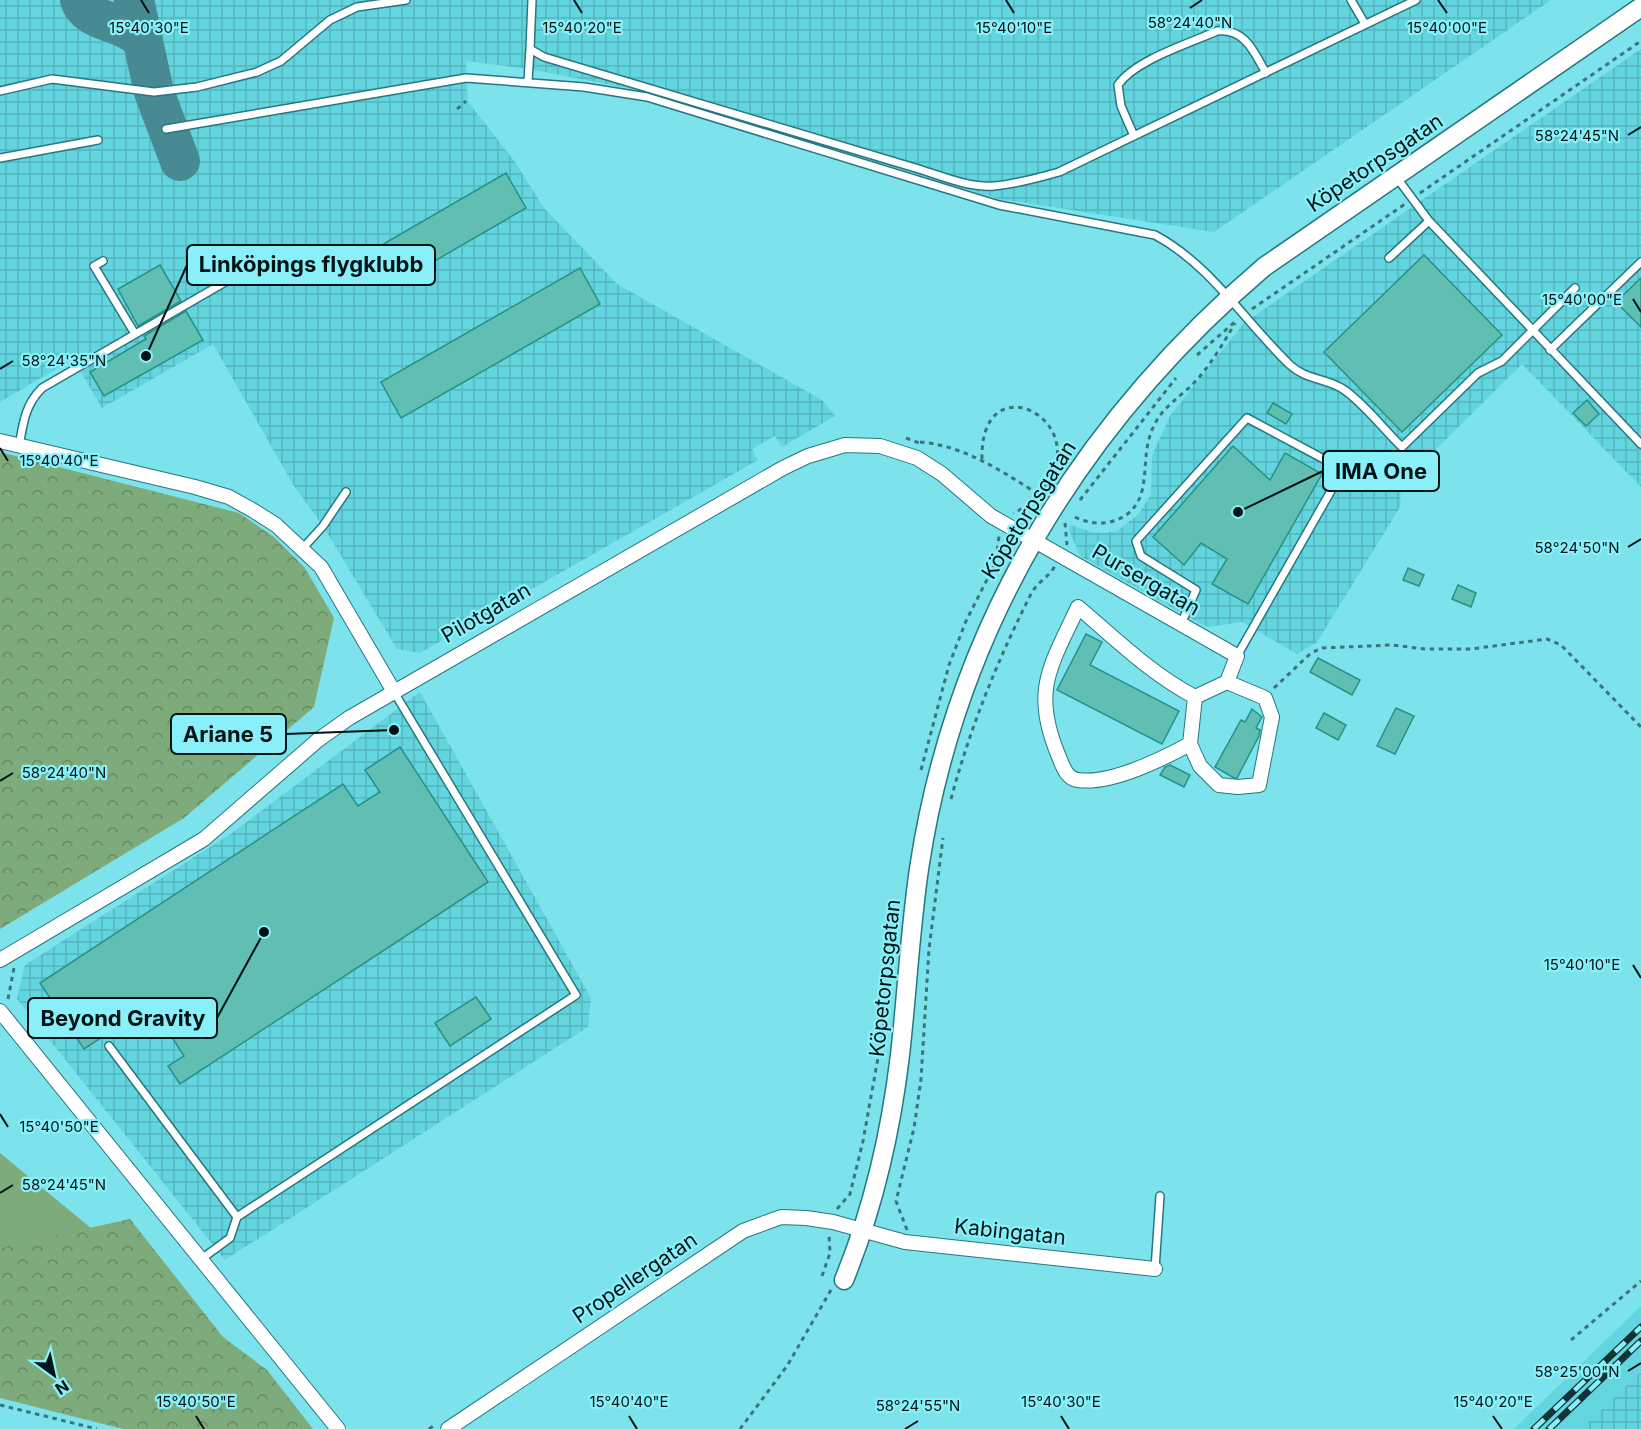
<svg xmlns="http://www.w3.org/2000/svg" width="1641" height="1429" viewBox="0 0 1641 1429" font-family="Inter,sans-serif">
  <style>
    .built { fill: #63d5df }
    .industrial { fill: url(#industrial-grid) }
    .green { fill: #7eab7b }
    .forest { fill: url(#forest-crowns) }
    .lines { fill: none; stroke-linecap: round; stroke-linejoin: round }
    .taxiway { stroke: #488a92; stroke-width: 40 }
    .building { fill: #60bfb2; stroke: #259285; stroke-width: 1.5 }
    .service-casing { stroke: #25787f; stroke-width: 10 }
    .minor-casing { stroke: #25787f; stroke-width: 16 }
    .tertiary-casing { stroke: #25787f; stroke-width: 21 }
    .path { stroke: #3b757b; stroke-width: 3; stroke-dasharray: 4.5 4.5; stroke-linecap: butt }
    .service { stroke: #fff; stroke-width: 7 }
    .minor { stroke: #fff; stroke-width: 14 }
    .tertiary { stroke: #fff; stroke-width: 18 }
    .rail-casing { stroke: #133337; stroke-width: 7 }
    .rail { stroke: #89f0f9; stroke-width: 4.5; stroke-dasharray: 14; stroke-linecap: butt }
    .ticks { fill: none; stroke: #001315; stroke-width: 2 }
    .labels { text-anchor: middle; stroke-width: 4.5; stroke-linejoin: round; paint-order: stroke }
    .street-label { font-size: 21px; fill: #001315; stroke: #89f0f9 }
    .ticks-label { font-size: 15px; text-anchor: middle; fill: #001315; stroke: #89f0f9; stroke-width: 4.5; stroke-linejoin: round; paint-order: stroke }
    .leader { fill: none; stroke: #001315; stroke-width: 2 }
    .callout-dot { fill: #001315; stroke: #89f0f9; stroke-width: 2 }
    .callout { fill: #89f0f9; stroke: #001315; stroke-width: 2 }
    .callout-label { font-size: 22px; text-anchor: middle; font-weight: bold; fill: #001315 }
  </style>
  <defs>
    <pattern id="industrial-grid" width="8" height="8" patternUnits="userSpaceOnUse" patternTransform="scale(1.5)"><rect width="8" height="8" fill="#63d5df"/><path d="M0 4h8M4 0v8" fill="none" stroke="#54b6be"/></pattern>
    <pattern id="forest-crowns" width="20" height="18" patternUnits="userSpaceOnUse" patternTransform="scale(1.5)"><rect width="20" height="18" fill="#7eab7b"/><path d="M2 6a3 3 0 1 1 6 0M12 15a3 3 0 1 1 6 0" fill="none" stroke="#658a64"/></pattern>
  </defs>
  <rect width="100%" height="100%" fill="#7ce2ec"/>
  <path class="built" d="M1641,1306V1372L1592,1419L1581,1429H1514Z"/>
  <path class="industrial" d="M0,0H1551L1214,232L999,199L648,92L529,69L466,61L468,102L515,162L544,208L617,284L822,400L835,416L782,447L775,436L752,449L758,460L420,653L397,649L323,526L294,486L213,344L102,408L73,359L0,402Z
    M1641,49V487L1522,364L1401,484L1400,507L1317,642L1297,654L1242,622L1209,627L1201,624L1080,556L1069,530L1071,525L1092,532L1104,533L1117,531L1139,514L1151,494L1152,455L1170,416L1244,323Z
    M420,692L591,998L588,1027L225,1260L17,999L25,965L232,833Z
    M1641,1372V1429H1581L1592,1419Z"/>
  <path class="green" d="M0,1153L92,1229L0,1248Z"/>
  <path class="forest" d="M0,452L239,513L274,537L305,568L334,618L314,707L184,818L0,929Z
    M130,1219L223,1337L267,1370L313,1429H123L0,1398V1248Z"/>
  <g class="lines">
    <path class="taxiway" d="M80,0C88,25 127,19 142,41
      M134,0L154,92L180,161"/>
  </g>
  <path class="building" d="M506,173L526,208L400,281L380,246Z
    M1424,255L1502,335L1402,432L1324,352Z
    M160,265L181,301L138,326L118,289Z
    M580,268L600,304L401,418L381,382Z
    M1641,278V327L1616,302Z
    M186,311L203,340L104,396L90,372L146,339L144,336Z
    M1587,400L1599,414L1586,426L1573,413Z
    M1273,403L1292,414L1286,424L1267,413Z
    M1233,446L1270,480L1285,453L1322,474L1248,604L1212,584L1227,559L1201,543L1184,565L1153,537Z
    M1408,568L1424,575L1419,586L1403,580Z
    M1458,585L1476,593L1471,607L1452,599Z
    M1086,634L1102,642L1090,665L1179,711L1162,744L1057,690Z
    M1318,658L1360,680L1352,695L1310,672Z
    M1396,708L1414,716L1395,754L1377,746Z
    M1252,709L1262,717L1256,728L1260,730L1259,736L1237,778H1234L1215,767L1241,720L1245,722Z
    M1324,713L1346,725L1338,740L1316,728Z
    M400,747L488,882L180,1084L168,1066L184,1056L151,1005L84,1049L40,983L343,784L358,806L380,792L365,770Z
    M1170,765L1190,775L1184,787L1160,775L1165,767Z
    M476,997L491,1019L450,1046L435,1023Z"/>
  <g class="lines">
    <defs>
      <path id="service" d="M532,0L530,49L544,57L912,167C937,174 967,188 994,186C1016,184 1038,178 1059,172L1416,0
        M1351,0L1365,24
        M528,81L530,49
        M0,91L52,79L154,92L197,87L257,72L281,61L330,20L357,7L406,0
        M166,129L466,78L584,87L647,97L999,205L1155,235C1211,265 1245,322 1290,365C1306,380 1326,378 1343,389C1365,404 1383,429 1402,447L1478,373L1502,361L1575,288
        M1134,136L1121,106L1118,85C1135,60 1188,44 1217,31C1245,28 1254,52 1266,73
        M0,158L98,140
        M1397,178L1429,221L1641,444
        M1389,258L1429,221
        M103,261L94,266L135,334
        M1550,350L1641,262
        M19,447C23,423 25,405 42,388L227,281
        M303,548L323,526L346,492
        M1181,624L1196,590L1141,556L1136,541L1247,418L1333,464L1340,475L1237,656
        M109,1046L237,1217L230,1238L200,1260
        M237,1217L576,995L394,692
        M1155,1269L1160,1196"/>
      <path id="minor" d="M0,441L195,487L229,497L254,511L276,525L321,567L393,690
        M1190,744C1162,759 1111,785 1078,780C1067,779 1063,767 1059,757C1031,691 1050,667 1078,607C1116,639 1151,674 1195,697L1227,682L1265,698L1272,717L1259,785L1238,787L1219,785L1200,766L1190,744L1195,697
        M0,960L204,839L318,740L349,718L783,468L808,456L845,445L880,446L917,458L942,474L991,516L1237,656L1227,682
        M0,1011L338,1429
        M448,1429L743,1231L781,1217L806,1218L833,1222L905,1242L1155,1269"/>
      <path id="tertiary" d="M844,1280C873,1209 891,1131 900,1055C907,993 910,931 919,869C955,628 1080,424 1264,267L1641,7"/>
    </defs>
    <use href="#service" class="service-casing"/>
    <use href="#minor" class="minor-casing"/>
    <use href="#tertiary" class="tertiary-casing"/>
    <path class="path" d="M457,109L466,101
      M1420,193L1641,41
      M1252,309L1405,204
      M1197,355L1237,320
      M906,438L922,444
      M920,442C964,446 998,469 1035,492
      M982,459C980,364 1088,417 1049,480C1035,501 1035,503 1013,513
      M1080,500L1176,378
      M1075,517C1101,530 1134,522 1142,491C1148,466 1142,445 1157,420C1166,405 1181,396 1193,384C1210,366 1223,344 1235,323
      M1065,523L1067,545
      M1274,688L1311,653L1322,648L1392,645L1425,649H1471L1547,639L1561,645L1641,727
      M921,770L949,665L966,621L996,562L999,536
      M951,799C970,728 998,659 1031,594C1037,582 1049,577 1055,566
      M8,999L14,968
      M837,1209L850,1194L863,1141L887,1008
      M907,1230L896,1201L914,1128L921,1079L929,949L943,838
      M822,1276L830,1253L829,1235
      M1571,1340L1641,1281
      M0,1405L97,1429
      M429,1429L436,1424
      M740,1429L787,1366L831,1290"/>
    <use href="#service" class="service"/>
    <use href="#minor" class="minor"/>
    <use href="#tertiary" class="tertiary"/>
    <defs>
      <path id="rail" d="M1534,1429L1641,1327
        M1549,1429L1641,1341"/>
    </defs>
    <use href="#rail" class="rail-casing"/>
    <use href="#rail" class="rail"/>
  </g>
  <path class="ticks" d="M141,0L149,13M574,0L582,13M1006,0L1014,13M1438,0L1447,13M1190,8L1202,0M1628,135L1641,127M1633,299L1641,312M0,369L13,361M0,448L8,461M1628,547L1641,539M0,781L13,773M1633,965L1641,978M0,1114L8,1127M0,1193L13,1185M1628,1371L1641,1363M196,1416L204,1429M629,1416L637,1429M1061,1416L1069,1429M1493,1416L1502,1429M905,1429L918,1421"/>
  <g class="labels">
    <g class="street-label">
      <text transform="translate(1375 163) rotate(-34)" y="7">Köpetorpsgatan</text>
      <text transform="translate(1029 510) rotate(-58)" y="7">Köpetorpsgatan</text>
      <text transform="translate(1146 580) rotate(30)" y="7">Pursergatan</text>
      <text transform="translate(486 613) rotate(-30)" y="7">Pilotgatan</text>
      <text transform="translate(885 978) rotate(-84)" y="7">Köpetorpsgatan</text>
      <text transform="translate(1010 1232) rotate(6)" y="7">Kabingatan</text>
      <text transform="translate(635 1278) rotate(-34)" y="7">Propellergatan</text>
    </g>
  </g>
  <g class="ticks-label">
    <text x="1190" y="28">58°24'40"N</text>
    <text x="149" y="33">15°40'30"E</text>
    <text x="582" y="33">15°40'20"E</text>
    <text x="1014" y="33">15°40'10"E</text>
    <text x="1447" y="33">15°40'00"E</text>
    <text x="1577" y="141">58°24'45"N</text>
    <text x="1582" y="305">15°40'00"E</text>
    <text x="64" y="366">58°24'35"N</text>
    <text x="59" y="466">15°40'40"E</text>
    <text x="1577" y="553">58°24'50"N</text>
    <text x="64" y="778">58°24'40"N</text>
    <text x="1582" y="970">15°40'10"E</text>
    <text x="59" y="1132">15°40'50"E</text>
    <text x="64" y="1190">58°24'45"N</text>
    <text x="1577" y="1377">58°25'00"N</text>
    <text x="196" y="1407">15°40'50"E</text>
    <text x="629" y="1407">15°40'40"E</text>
    <text x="1061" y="1407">15°40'30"E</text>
    <text x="1493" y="1407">15°40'20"E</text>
    <text x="918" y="1411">58°24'55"N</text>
  </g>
  <path class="leader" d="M146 356L187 265M1238 512L1323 471M394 730L286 734M264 932L217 1018"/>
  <g class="callout-dot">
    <circle cx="146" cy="356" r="6"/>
    <circle cx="1238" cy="512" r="6"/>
    <circle cx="394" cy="730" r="6"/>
    <circle cx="264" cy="932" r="6"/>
  </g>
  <g class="callout">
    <rect x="187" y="245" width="248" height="40" rx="6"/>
    <rect x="1323" y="451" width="116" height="40" rx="6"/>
    <rect x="171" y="714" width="115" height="40" rx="6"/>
    <rect x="28" y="998" width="189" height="40" rx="6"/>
  </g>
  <g class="callout-label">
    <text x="311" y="272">Linköpings flygklubb</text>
    <text x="1381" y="479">IMA One</text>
    <text x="228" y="742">Ariane 5</text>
    <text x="123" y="1026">Beyond Gravity</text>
  </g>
  <g transform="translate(54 1375) rotate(147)" stroke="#89f0f9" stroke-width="4.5" paint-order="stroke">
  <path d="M0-4.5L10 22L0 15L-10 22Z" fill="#001315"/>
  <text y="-9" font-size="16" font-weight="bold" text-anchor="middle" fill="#001315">N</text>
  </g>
</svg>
